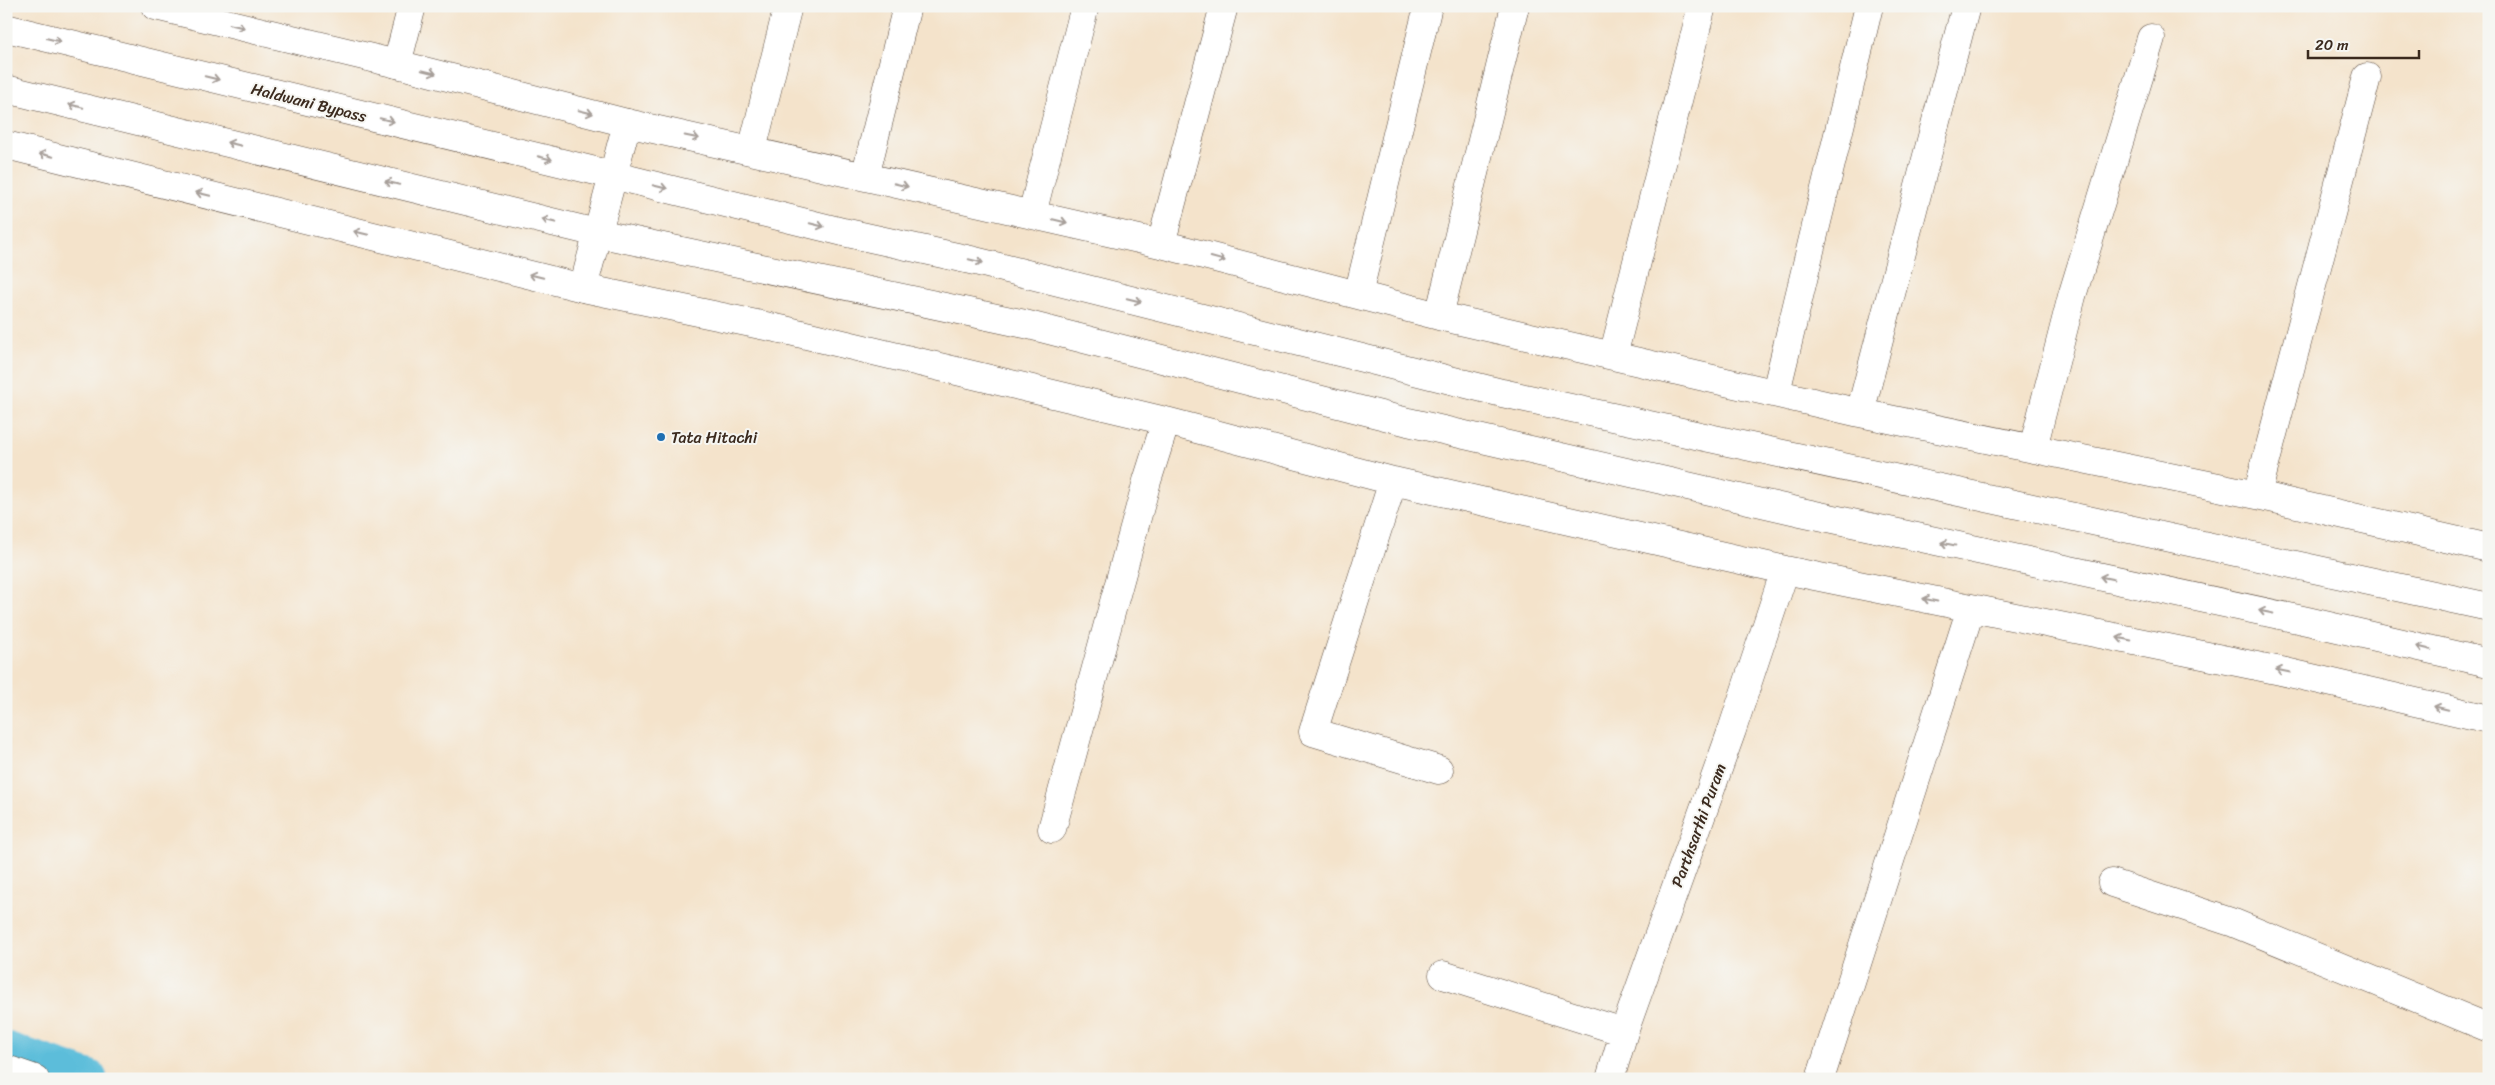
<svg xmlns="http://www.w3.org/2000/svg" width="2495" height="1085" viewBox="0 0 2495 1085" font-family="Sriracha,sans-serif">
  <style>
    .lines { fill: none; stroke-linecap: round; stroke-linejoin: round }
    .canal { stroke: #5bbdda; stroke-width: 39 }
    .minor-casing { stroke: #574638; stroke-width: 29 }
    .major-casing { stroke: #574638; stroke-width: 29 }
    .highway-casing { stroke: #574638; stroke-width: 29 }
    .minor { stroke: #fff; stroke-width: 28 }
    .major { stroke: #fff; stroke-width: 28 }
    .highway { stroke: #fff; stroke-width: 28 }
    .oneway { stroke: #a79f9a }
    .poi-dot { fill: #1f6fb2; stroke: #f6f6f2; stroke-width: 2 }
    .labels { text-anchor: middle; stroke-width: 4; stroke-linejoin: round; paint-order: stroke }
    .street-label { font-size: 16px; fill: #3b2a1e; stroke: #f6f6f2 }
    .poi-label { font-size: 16px; fill: #3b2a1e; stroke: #f6f6f2; text-anchor: start }
  </style>
  <rect width="100%" height="100%" fill="#f6f6f2"/>
  <filter id="ink" filterUnits="userSpaceOnUse"><feTurbulence type="fractalNoise" baseFrequency=".02" numOctaves="2"/><feDisplacementMap in="SourceGraphic" scale="10" xChannelSelector="R" yChannelSelector="G"/><feConvolveMatrix kernelMatrix="1 2 1 2 8 2 1 2 1" color-interpolation-filters="sRGB"/></filter>
  <filter id="wash" filterUnits="userSpaceOnUse"><feTurbulence type="fractalNoise" baseFrequency=".0096" numOctaves="4" result="noise"/><feDisplacementMap in="SourceGraphic" scale="20" xChannelSelector="R" yChannelSelector="G"/><feGaussianBlur stdDeviation="1.12" result="paint"/><feColorMatrix in="noise" values="0 0 0 0 0 0 0 0 0 0 0 0 0 0 0 0 0 1.4 0 .05"/><feComposite in="paint" operator="in"/></filter>
  <g filter="url(#wash)">
    <rect width="100%" height="100%" fill="#f4e3cb"/>
    <g class="lines">
      <path class="canal" d="M6,1051L88,1079"/>
    </g>
  </g>
  <g filter="url(#ink)">
    <g class="lines">
      <defs>
        <path id="minor" d="M397,64L412,6
          M627,123L1161,244L1439,316L1860,413L2257,495L2489,548
          M752,150L788,6
          M865,177L907,6
          M1032,214L1085,6
          M1161,244L1224,6
          M583,288L785,330L1166,421L1393,481L1785,570L2281,671L2489,719
          M1358,295L1428,6
          M1439,316L1515,6
          M1613,356L1702,6
          M1776,392L1869,6
          M1860,413L1966,6
          M2033,448L2072,296L2151,38
          M1393,481L1313,732L1439,770
          M2257,495L2367,77
          M1052,829L1147,481L1166,421
          M2112,883L2234,923L2489,1028
          M1443,975L1624,1032
          M6,1069L35,1079
          M1610,1079L1624,1032L1732,730L1785,570
          M1820,1079L1971,608"/>
        <path id="major" d="M6,28L612,175
          M6,89L597,233"/>
        <path id="highway" d="M6,145L583,288L627,123L397,64L155,6
          M612,175L843,232L975,261L1502,393L2489,607
          M597,233L1025,324L1408,422L1801,512L2307,621L2489,663"/>
      </defs>
      <use href="#minor" class="minor-casing"/>
      <use href="#major" class="major-casing"/>
      <use href="#highway" class="highway-casing"/>
      <use href="#minor" class="minor"/>
      <use href="#major" class="major"/>
      <use href="#highway" class="highway"/>
    </g>
    <defs><path id="oneway-shaft" d="M-6 0H5M1.5-3L5.5 0L1.5 3" fill="none" stroke-width="1.6" stroke-linecap="round" stroke-linejoin="round" transform="scale(1.25)"/></defs>
    <g class="oneway">
      <use href="#oneway-shaft" transform="translate(237 26) rotate(13)"/>
      <use href="#oneway-shaft" transform="translate(54 40) rotate(14)"/>
      <use href="#oneway-shaft" transform="translate(429 72) rotate(14)"/>
      <use href="#oneway-shaft" transform="translate(212 78) rotate(14)"/>
      <use href="#oneway-shaft" transform="translate(76 106) rotate(-166)"/>
      <use href="#oneway-shaft" transform="translate(586 112) rotate(14)"/>
      <use href="#oneway-shaft" transform="translate(387 120) rotate(14)"/>
      <use href="#oneway-shaft" transform="translate(692 137) rotate(12)"/>
      <use href="#oneway-shaft" transform="translate(234 144) rotate(-166)"/>
      <use href="#oneway-shaft" transform="translate(46 155) rotate(-166)"/>
      <use href="#oneway-shaft" transform="translate(545 158) rotate(14)"/>
      <use href="#oneway-shaft" transform="translate(392 183) rotate(-166)"/>
      <use href="#oneway-shaft" transform="translate(901 185) rotate(13)"/>
      <use href="#oneway-shaft" transform="translate(660 187) rotate(14)"/>
      <use href="#oneway-shaft" transform="translate(203 194) rotate(-166)"/>
      <use href="#oneway-shaft" transform="translate(549 221) rotate(-166)"/>
      <use href="#oneway-shaft" transform="translate(1060 221) rotate(13)"/>
      <use href="#oneway-shaft" transform="translate(817 225) rotate(14)"/>
      <use href="#oneway-shaft" transform="translate(361 233) rotate(-166)"/>
      <use href="#oneway-shaft" transform="translate(1218 259) rotate(15)"/>
      <use href="#oneway-shaft" transform="translate(976 261) rotate(13)"/>
      <use href="#oneway-shaft" transform="translate(536 276) rotate(-166)"/>
      <use href="#oneway-shaft" transform="translate(1134 300) rotate(14)"/>
      <use href="#oneway-shaft" transform="translate(1948 544) rotate(-168)"/>
      <use href="#oneway-shaft" transform="translate(2107 578) rotate(-168)"/>
      <use href="#oneway-shaft" transform="translate(1930 600) rotate(-168)"/>
      <use href="#oneway-shaft" transform="translate(2266 612) rotate(-168)"/>
      <use href="#oneway-shaft" transform="translate(2124 639) rotate(-169)"/>
      <use href="#oneway-shaft" transform="translate(2424 648) rotate(-167)"/>
      <use href="#oneway-shaft" transform="translate(2283 671) rotate(-168)"/>
      <use href="#oneway-shaft" transform="translate(2441 708) rotate(-167)"/>
    </g>
  </g>
  <circle class="poi-dot" cx="661" cy="437" r="5"/>
  <g class="labels">
    <g class="street-label">
      <text transform="translate(309 102) rotate(14)" y="6">Haldwani Bypass</text>
      <text transform="translate(1698 825) rotate(-70)" y="6">Parthsarthi Puram</text>
    </g>
    <g class="poi-label">
      <text x="671" y="443">Tata Hitachi</text>
    </g>
  </g>
  <rect width="2495" height="1085" fill="none" stroke="#f6f6f2" stroke-width="25"/>
  <path d="M2308 50v8h111v-8" fill="none" stroke="#3b2a1e" stroke-width="2.5"/>
  <text x="2315" y="50" font-size="15" fill="#3b2a1e" stroke="#f6f6f2" stroke-width="4" paint-order="stroke">20 m</text>
</svg>
